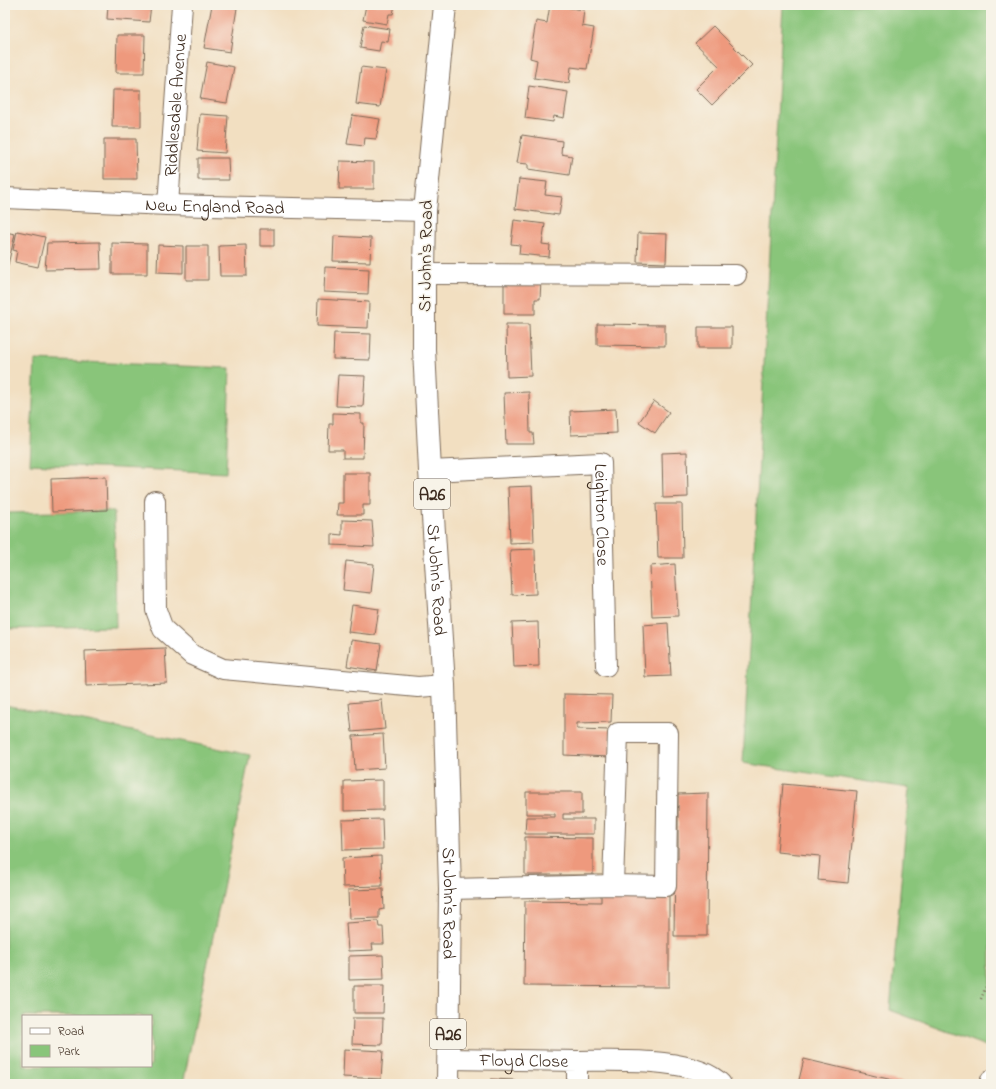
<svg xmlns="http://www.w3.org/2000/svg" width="996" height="1089" viewBox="0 0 996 1089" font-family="'Indie Flower',sans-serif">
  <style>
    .green { fill: #89c57a; stroke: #62784c; fill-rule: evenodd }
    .building { fill: #ee997d }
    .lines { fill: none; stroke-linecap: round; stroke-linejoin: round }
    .minor-casing { stroke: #7b6957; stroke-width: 22 }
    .highway-casing { stroke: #7b6957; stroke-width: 24 }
    .path { stroke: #7b6957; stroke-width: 2.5; stroke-dasharray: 1 3; stroke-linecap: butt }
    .minor { stroke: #fff; stroke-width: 20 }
    .highway { stroke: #fff; stroke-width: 22 }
    .labels { text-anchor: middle; stroke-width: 3; stroke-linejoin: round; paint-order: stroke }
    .shield { fill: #f7f3e8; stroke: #73665b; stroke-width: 1 }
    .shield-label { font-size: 17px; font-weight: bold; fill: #3b2a1e }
    .street-label { font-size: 18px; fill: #3b2a1e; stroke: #f7f3e8 }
  </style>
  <rect width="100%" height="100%" fill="#f7f3e8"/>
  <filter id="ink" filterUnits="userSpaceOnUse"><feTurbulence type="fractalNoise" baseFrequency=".025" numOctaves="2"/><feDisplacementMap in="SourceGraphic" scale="8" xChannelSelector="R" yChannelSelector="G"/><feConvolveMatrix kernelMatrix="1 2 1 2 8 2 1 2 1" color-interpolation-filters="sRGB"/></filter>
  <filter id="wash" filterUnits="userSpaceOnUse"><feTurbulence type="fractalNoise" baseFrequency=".012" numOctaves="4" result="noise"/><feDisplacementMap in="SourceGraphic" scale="16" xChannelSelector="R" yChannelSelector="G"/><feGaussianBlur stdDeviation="0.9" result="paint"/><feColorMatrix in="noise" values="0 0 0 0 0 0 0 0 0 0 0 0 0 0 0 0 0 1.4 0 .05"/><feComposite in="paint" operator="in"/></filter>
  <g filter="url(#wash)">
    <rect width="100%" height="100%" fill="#f2dfc1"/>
    <path class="green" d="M783,5H991V1048L890,1010L909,788L743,763Z
      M35,360L230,368L226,473L30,464Z
      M114,511L116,627L5,629V513Z
      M5,705L250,755L183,1084H5ZM23,1016H151V1066H23Z"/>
    <g id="blocks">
      <path class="building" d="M108,5H151L149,22L107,19Z
        M212,5L237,8L230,52L204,48Z
        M366,5H395L393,14H389L387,24L363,20Z
        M550,5L584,10L582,26L594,28L587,69L571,67L569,83L534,78L537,60L530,58L536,21L547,23Z
        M364,25L390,29L388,42L381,41L379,51L360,48Z
        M713,26L752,65L712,105L696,89L719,66L695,43Z
        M117,35H145L144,73H116Z
        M207,62L234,67L227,103L200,99Z
        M361,67L386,70L380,107L356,104Z
        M529,86L568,92L564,118L554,116L553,122L525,118Z
        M113,90H141V127H112Z
        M200,114L228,116L225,153L197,151Z
        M352,115L380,119L376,139L365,138L364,146L347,144Z
        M522,135L562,141L561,154L572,156L569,175L528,169V164L517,163Z
        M104,139H136L137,179H104Z
        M198,158H228L229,180H198Z
        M340,161L374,162V189H339Z
        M519,179L547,182L545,195L562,197L559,215L515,209Z
        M514,220L545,224L542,244L550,245L549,257L519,254L520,245L511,244Z
        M260,229H274V246H260Z
        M17,231L45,237L38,267L15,262L17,251L13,250Z
        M5,232L15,234L8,265L5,264Z
        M638,233L667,234L666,263L637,262Z
        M334,236L371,238L370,262L333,261Z
        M100,242L101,269L45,270L47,243Z
        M112,243L147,244V274H112Z
        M158,245L183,246V273L157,272Z
        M246,245L247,276H220L219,246Z
        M186,246H208V280H186Z
        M325,267L369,269L368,294L324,292Z
        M504,280H541L540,299H535V314H504Z
        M318,299L369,302L368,328L317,326Z
        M506,324H529L531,376L507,377Z
        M597,324L665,325V346L597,345Z
        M698,327H732V348H698Z
        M334,333L371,334L370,360L333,359Z
        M338,375L365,376L363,407L336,406Z
        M529,392L530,433H533L534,444H506L504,393Z
        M654,401L669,412L655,433L639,422Z
        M616,409L617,433L571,435L570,411Z
        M333,413L361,414V423H364L363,458H343V450H328L329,424H333Z
        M687,452L688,497L663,498L662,453Z
        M343,473H370V505H363V515H337L338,503H343Z
        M106,477L107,510L52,512L51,479Z
        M532,486L534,542L510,543L508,487Z
        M656,504H682L683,558H658Z
        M342,520L372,521L374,547L332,545V534L342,535Z
        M535,549L536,594L512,595L510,550Z
        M346,561L374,564L371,593L343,590Z
        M675,564L678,616L652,617L650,566Z
        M352,605L379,609L375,635L348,632Z
        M538,622L539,666L514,667L512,623Z
        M668,623L671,676L645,677L643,625Z
        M351,640L381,644L377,671L347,666Z
        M165,648L167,683L86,686L85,651Z
        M564,694L612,695L611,722L577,723V729L611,730L610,757L564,755Z
        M382,700L385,729L352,732L349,703Z
        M383,734L385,768L355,770L353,736Z
        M383,780V810L344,811V781Z
        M783,784L857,791L848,883L818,880L820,856L777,852Z
        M526,792H582V814H563V819H594V834H525L526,817H555V814H526Z
        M708,793L707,936H674L675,859H678V794Z
        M382,819L383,849L343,850L342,820Z
        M525,837L593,838V875H525Z
        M381,856L382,886L343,887L342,858Z
        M383,889L384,909L379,910V918L349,919L348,890Z
        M601,895L669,896V987L524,986L525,901L601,902Z
        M378,921L379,927H383L384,944H372L373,950L348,951L346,923Z
        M383,955L384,979L349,980V956Z
        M354,986H384L383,1013H354Z
        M353,1018H383L382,1045L352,1044Z
        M344,1049L383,1051L381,1079L343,1077Z
        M804,1059L905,1083V1084H798Z
        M491,1079L515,1080V1084H491Z
        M612,1082L645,1083V1084H612Z"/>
    </g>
  </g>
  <g filter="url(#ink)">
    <use href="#blocks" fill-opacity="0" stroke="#7b6957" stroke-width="1"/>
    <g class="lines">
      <defs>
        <g id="minor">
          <path id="s1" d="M5,198L168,205L425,211"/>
          <path id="s2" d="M168,205L182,5"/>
          <path d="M424,274L736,275"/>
          <path id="s3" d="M430,471L601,463L606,666"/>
          <path d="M155,501L156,610L163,629L192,655L223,669L418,687L444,685"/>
          <path d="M450,889L613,885L618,733H668L666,886L613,885"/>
          <path id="s4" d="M448,1059L577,1061V1084"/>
          <path d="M577,1061C615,1061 694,1056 721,1084"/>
          <path d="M990,1084L991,1080"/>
        </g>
        <g id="highway">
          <path id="s5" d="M445,5L425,211L424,274V349L430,471L444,685L450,889L448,1084"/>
        </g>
      </defs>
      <use href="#minor" class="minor-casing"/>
      <use href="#highway" class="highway-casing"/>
      <path class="path" d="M981,999L991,973"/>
      <use href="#minor" class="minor"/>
      <use href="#highway" class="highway"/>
    </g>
  </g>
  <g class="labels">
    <g class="shield">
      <rect x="414" y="479" width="36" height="30" rx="3"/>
      <rect x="430" y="1019" width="36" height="30" rx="3"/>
    </g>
    <g class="shield-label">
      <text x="432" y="500">A26</text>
      <text x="448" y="1040">A26</text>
    </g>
    <g class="street-label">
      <text dy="6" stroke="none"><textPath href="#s2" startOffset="100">Riddlesdale Avenue</textPath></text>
      <text dy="6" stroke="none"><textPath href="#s1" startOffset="210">New England Road</textPath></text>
      <text transform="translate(425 256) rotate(-89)" y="6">St John's Road</text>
      <text dy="6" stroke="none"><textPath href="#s3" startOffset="223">Leighton Close</textPath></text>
      <text dy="6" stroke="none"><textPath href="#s5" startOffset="576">St John's Road</textPath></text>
      <text dy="6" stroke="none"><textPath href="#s5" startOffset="900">St John's Road</textPath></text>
      <text dy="6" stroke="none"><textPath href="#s4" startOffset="76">Floyd Close</textPath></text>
    </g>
  </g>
  <rect width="996" height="1089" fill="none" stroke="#f7f3e8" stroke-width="20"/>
  <rect x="22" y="1015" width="130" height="52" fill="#f7f3e8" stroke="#aca397"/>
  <rect x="30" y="1028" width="20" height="6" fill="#ffffff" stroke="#aca397"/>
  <text x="58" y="1035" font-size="12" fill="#3b2a1e">Road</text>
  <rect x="30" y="1045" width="20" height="12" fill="#89c57a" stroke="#aca397"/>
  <text x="58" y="1055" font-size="12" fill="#3b2a1e">Park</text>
</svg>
